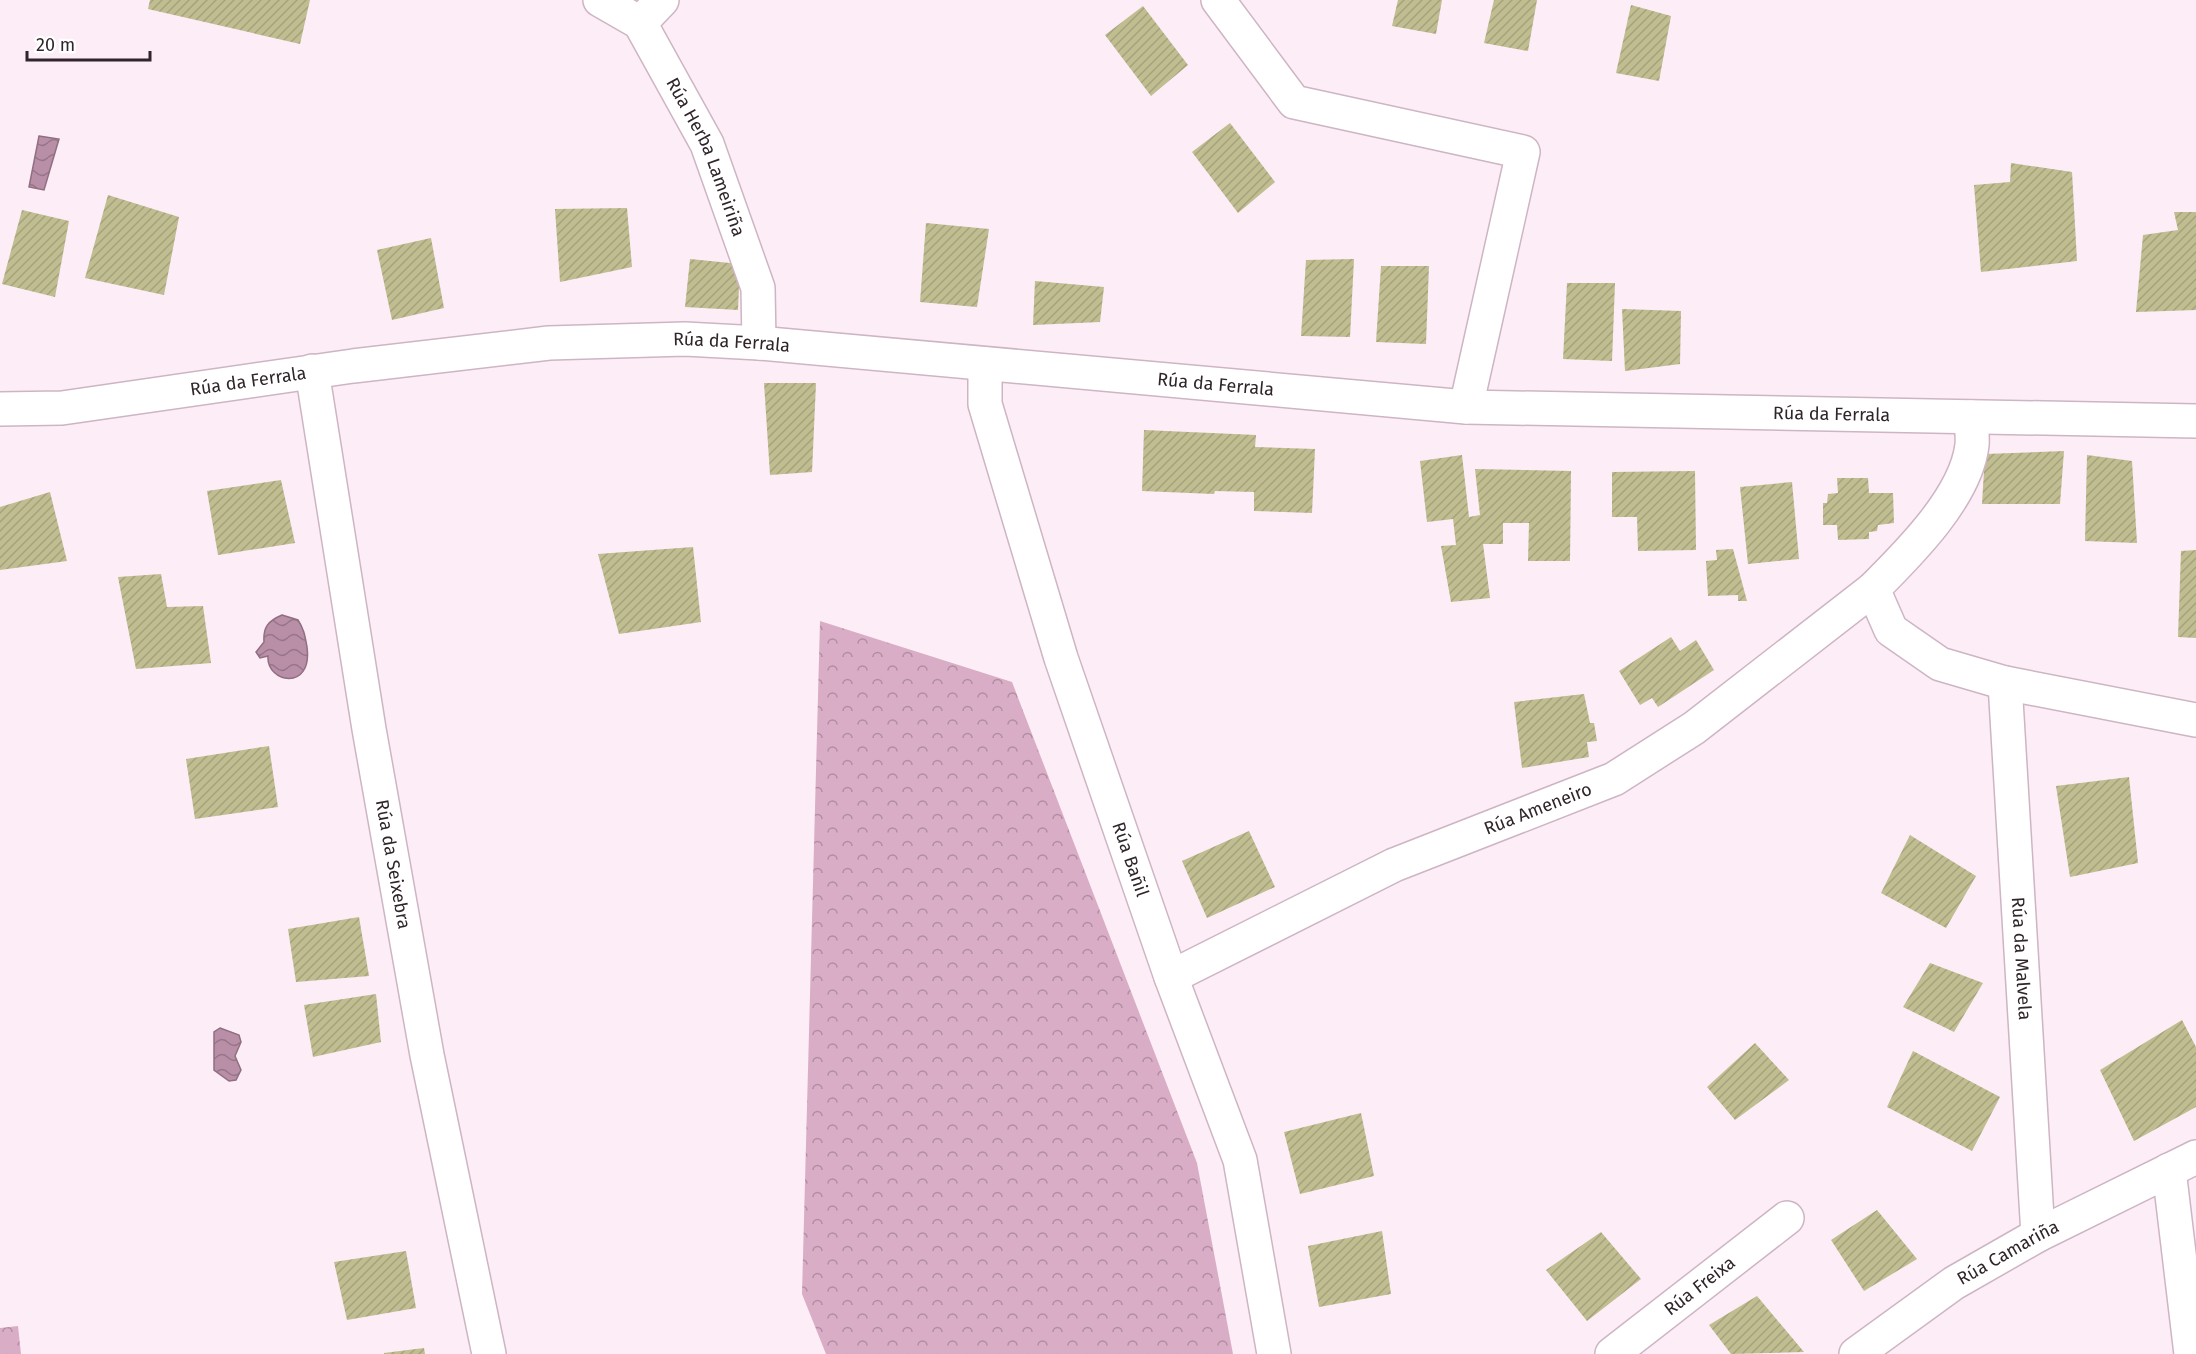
<svg xmlns="http://www.w3.org/2000/svg" width="2196" height="1354" viewBox="0 0 2196 1354" font-family="'Fira Sans',sans-serif">
  <style>
    .forest { fill: url(#forest-crowns) }
    .water { fill: url(#water-waves); stroke: #906f82; stroke-width: 1.5 }
    .building { fill: url(#building-hatch) }
    .lines { fill: none; stroke-linecap: round; stroke-linejoin: round }
    .minor-casing { stroke: #ceb5c3; stroke-width: 36 }
    .minor { stroke: #fff; stroke-width: 33 }
    .labels { text-anchor: middle; stroke-width: 6; stroke-linejoin: round; paint-order: stroke }
    .street-label { font-size: 18px; fill: #2f252a; stroke: #fff }
  </style>
  <defs>
    <pattern id="forest-crowns" width="20" height="18" patternUnits="userSpaceOnUse" patternTransform="scale(1.5)"><rect width="20" height="18" fill="#d9adc6"/><path d="M2 6a3 3 0 1 1 6 0M12 15a3 3 0 1 1 6 0" fill="none" stroke="#b08da1"/></pattern>
    <pattern id="water-waves" width="16" height="10" patternUnits="userSpaceOnUse" patternTransform="scale(1.5)"><rect width="16" height="10" fill="#b98fa7"/><path d="M0 5q4-4 8 0t8 0" fill="none" stroke="#977588"/></pattern>
    <pattern id="building-hatch" width="6" height="6" patternUnits="userSpaceOnUse" patternTransform="scale(1.5)"><rect width="6" height="6" fill="#c0bd91"/><path d="M-1 1l2-2M0 6l6-6M5 7l2-2" fill="none" stroke="#a5a27d"/></pattern>
  </defs>
  <rect width="100%" height="100%" fill="#fdedf6"/>
  <path class="forest" d="M820,621L1012,682L1197,1163L1233,1354H826L802,1294Z
    M18,1326L21,1354H0V1328Z"/>
  <path class="water" d="M39,136L59,139L44,190L29,187Z
    M282,615L298,620C304,629 305,636 307,647C313,692 266,683 268,656L260,658L256,652L264,642C263,627 268,621 282,615Z
    M220,1028L239,1035L241,1042L235,1056L241,1070L236,1080L229,1081L214,1070V1032Z"/>
  <path class="building" d="M150,0H310L300,44L148,9Z
    M1398,0H1442L1436,34L1392,26Z
    M1494,0H1537L1528,51L1484,43Z
    M1631,5L1671,16L1659,81L1616,73Z
    M1143,6L1188,65L1151,96L1105,35Z
    M1230,123L1275,182L1238,213L1192,152Z
    M2011,163L2072,172L2077,261L1981,272L1974,185L2010,182Z
    M108,195L179,217L164,295L85,278Z
    M627,208L632,267L560,282L555,209Z
    M22,210L69,221L55,297L2,284Z
    M2174,212H2196V310L2136,312L2143,235L2178,230Z
    M926,223L989,229L977,307L920,302Z
    M431,238L444,308L392,320L377,250Z
    M690,259L740,264L738,310L685,307Z
    M1354,259L1350,337L1301,336L1306,260Z
    M1381,266H1429L1426,344L1376,342Z
    M1035,281L1104,287L1100,322L1033,325Z
    M1567,283H1615L1612,361L1563,359Z
    M1622,309L1681,311L1680,364L1625,371Z
    M764,383H816L812,472L770,475Z
    M1144,430L1256,435L1255,447L1315,449L1312,513L1254,511V492L1215,491L1214,494L1142,491Z
    M2064,451L2060,504H1982L1985,454Z
    M1462,455L1469,517L1480,515L1475,469L1571,471L1570,561H1528L1529,523H1503V544H1483L1490,598L1451,602L1441,546L1456,545L1453,519L1427,522L1420,461Z
    M2087,455L2132,461L2137,543L2085,541Z
    M1695,471L1696,550L1638,551L1637,517H1612V472Z
    M1837,478H1868L1869,493H1893L1894,523L1878,525L1877,531L1869,532V539L1838,540L1837,525H1823V503H1827L1828,494L1838,493Z
    M281,480L295,543L218,555L207,491Z
    M1792,482L1799,559L1748,564L1740,487Z
    M50,492L67,561L0,570V507Z
    M693,547L701,622L619,634L598,554Z
    M1733,549L1747,601H1738V595L1708,596L1706,561L1717,560L1716,550Z
    M2196,550V638L2178,637L2181,551Z
    M161,574L167,607L203,606L211,663L136,669L118,577Z
    M1671,637L1680,651L1696,640L1714,670L1658,707L1652,698L1640,705L1619,671Z
    M1584,694L1590,723H1594L1597,741L1587,742L1589,757L1522,768L1514,702Z
    M269,746L278,807L195,819L186,759Z
    M2129,777L2138,863L2070,877L2056,786Z
    M1249,831L1275,887L1207,918L1182,861Z
    M1910,835L1976,876L1946,928L1881,893Z
    M359,917L369,976L296,982L288,929Z
    M1930,963L1983,983L1954,1032L1903,1007Z
    M376,994L381,1042L313,1057L304,1005Z
    M2182,1020L2196,1047V1107L2134,1141L2100,1070Z
    M1755,1043L1789,1080L1735,1120L1707,1087Z
    M1913,1051L2000,1097L1972,1151L1887,1107Z
    M1361,1113L1374,1176L1300,1194L1284,1132Z
    M1877,1210L1917,1259L1864,1291L1831,1240Z
    M1382,1231L1391,1294L1319,1307L1308,1246Z
    M1601,1232L1641,1279L1587,1321L1546,1270Z
    M406,1251L416,1308L347,1320L334,1262Z
    M1757,1296L1804,1352L1731,1354L1709,1325Z
    M424,1348L425,1354H384V1353Z"/>
  <g class="lines">
    <defs>
      <g id="minor">
        <path id="s1" d="M600,0L640,23L707,144L758,288L759,343"/>
        <path d="M1218,0L1294,102L1523,152L1466,407"/>
        <path d="M640,23L662,0"/>
        <path id="s2" d="M985,364V404L1061,658L1171,977L1240,1160L1274,1354"/>
        <path id="s3" d="M312,371L369,729L427,1055L489,1354"/>
        <path id="s4" d="M0,409L62,408L353,366L549,343L685,339L759,343L1466,407L2196,421"/>
        <path d="M1971,417C1971,427 1973,436 1972,445C1966,497 1908,554 1873,589L1891,630L1940,664L2005,683L2196,720"/>
        <path id="s5" d="M2005,683L2038,1235"/>
        <path id="s6" d="M1171,977L1394,865L1614,779L1694,728L1873,589"/>
        <path d="M2169,1170L2191,1354"/>
        <path id="s7" d="M1612,1354L1787,1218"/>
        <path id="s8" d="M1856,1354L1954,1283L2038,1235L2196,1157"/>
      </g>
    </defs>
    <use href="#minor" class="minor-casing"/>
    <use href="#minor" class="minor"/>
  </g>
  <g class="labels">
    <g class="street-label">
      <text dy="6" stroke="none"><textPath href="#s1" startOffset="196">Rúa Herba Lameiriña</textPath></text>
      <text dy="6" stroke="none"><textPath href="#s4" startOffset="736">Rúa da Ferrala</textPath></text>
      <text dy="6" stroke="none"><textPath href="#s4" startOffset="250">Rúa da Ferrala</textPath></text>
      <text dy="6" stroke="none"><textPath href="#s4" startOffset="1222">Rúa da Ferrala</textPath></text>
      <text dy="6" stroke="none"><textPath href="#s4" startOffset="1839">Rúa da Ferrala</textPath></text>
      <text dy="6" stroke="none"><textPath href="#s6" startOffset="404">Rúa Ameneiro</textPath></text>
      <text dy="6" stroke="none"><textPath href="#s2" startOffset="518">Rúa Bañil</textPath></text>
      <text dy="6" stroke="none"><textPath href="#s3" startOffset="500">Rúa da Seixebra</textPath></text>
      <text dy="6" stroke="none"><textPath href="#s5" startOffset="276">Rúa da Malvela</textPath></text>
      <text dy="6" stroke="none"><textPath href="#s8" startOffset="183">Rúa Camariña</textPath></text>
      <text dy="6" stroke="none"><textPath href="#s7" startOffset="111">Rúa Freixa</textPath></text>
    </g>
  </g>
  <path d="M27 51v9h123v-9" fill="none" stroke="#2f252a" stroke-width="3"/>
  <text x="36" y="51" font-size="18" fill="#2f252a" stroke="#ffffff" stroke-width="4.5" paint-order="stroke">20 m</text>
</svg>
